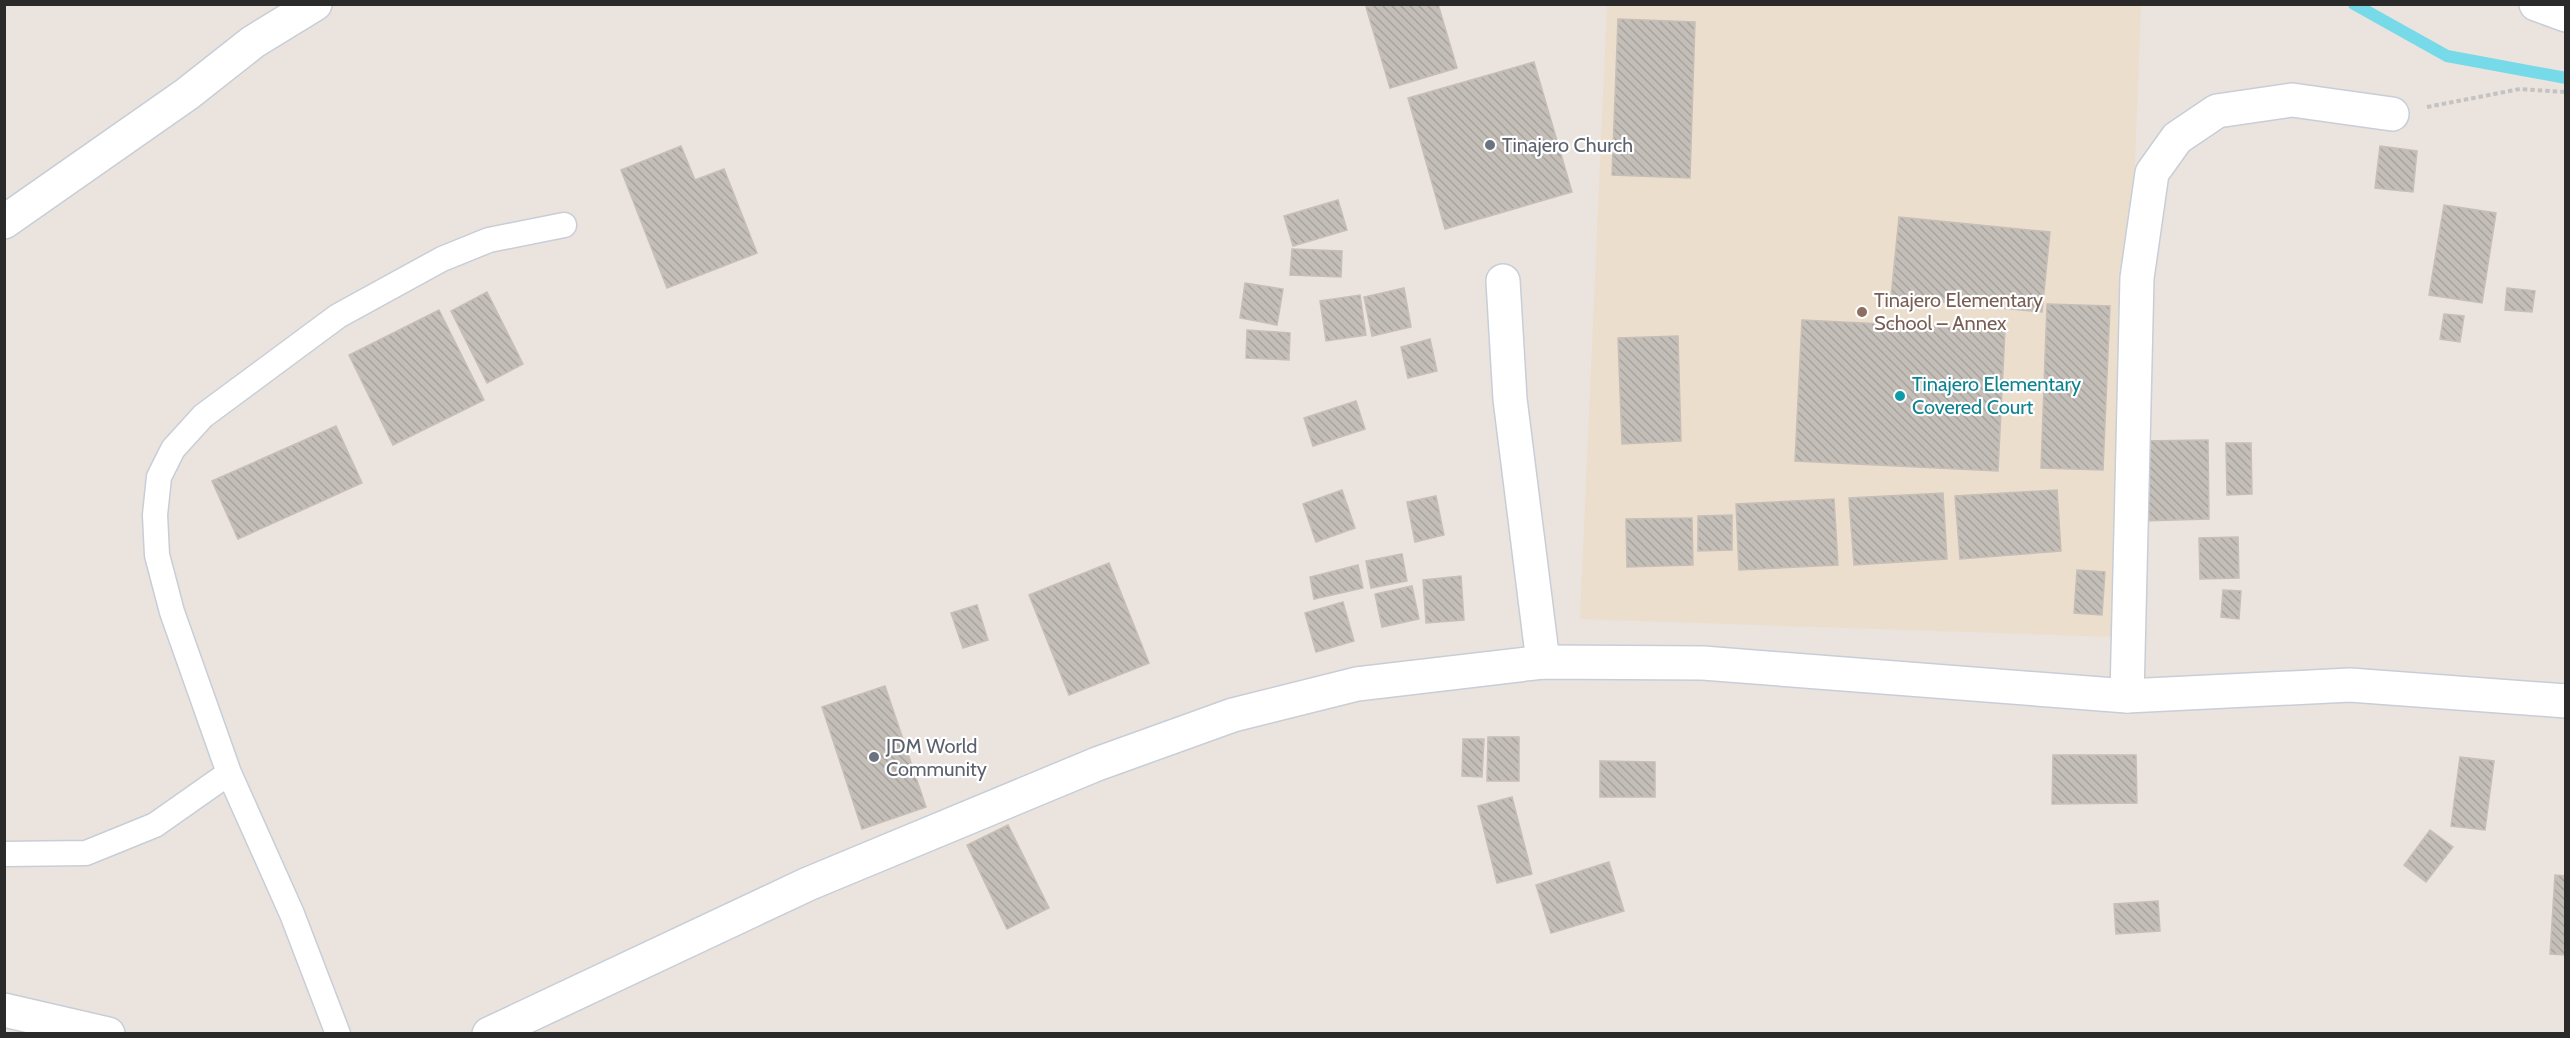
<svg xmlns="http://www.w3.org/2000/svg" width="2570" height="1038" viewBox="0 0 2570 1038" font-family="Cabin,sans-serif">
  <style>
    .education { fill: #ecdecd }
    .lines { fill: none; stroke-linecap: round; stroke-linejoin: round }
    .stream { stroke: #76dae8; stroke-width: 12 }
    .building { fill: url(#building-back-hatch); stroke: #c7bfb7; stroke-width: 1.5 }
    .lane-casing { stroke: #c8ced7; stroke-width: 27 }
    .street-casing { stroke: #c8ced7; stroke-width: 36 }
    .secondary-casing { stroke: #c8ced7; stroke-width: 36 }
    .path { stroke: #c3c3c3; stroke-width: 4; stroke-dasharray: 4.5 3; stroke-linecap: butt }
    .lane { stroke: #fff; stroke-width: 24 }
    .street { stroke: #fff; stroke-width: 33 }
    .secondary { stroke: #fff; stroke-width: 33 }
    .worship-dot { fill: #6b7280; stroke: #fff; stroke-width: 2 }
    .education-dot { fill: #8d6e63; stroke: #fff; stroke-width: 2 }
    .culture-dot { fill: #0f9aa8; stroke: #fff; stroke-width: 2 }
    .labels { text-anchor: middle; stroke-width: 4.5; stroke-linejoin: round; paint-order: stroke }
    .worship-label { font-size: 20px; fill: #5b616d; stroke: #fff; text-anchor: start }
    .education-label { font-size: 20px; fill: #785e54; stroke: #fff; text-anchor: start }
    .culture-label { font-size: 20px; fill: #0d838f; stroke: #fff; text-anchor: start }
  </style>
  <defs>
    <pattern id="building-back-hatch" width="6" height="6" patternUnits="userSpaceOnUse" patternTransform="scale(1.5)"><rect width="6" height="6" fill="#c4beb8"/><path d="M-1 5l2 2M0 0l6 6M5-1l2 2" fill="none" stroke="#a9a39e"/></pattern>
  </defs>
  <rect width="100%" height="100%" fill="#ebe3dd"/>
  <path class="education" d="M1607,5H2141L2117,637L1580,619Z"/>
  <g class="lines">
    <path class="stream" d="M2354,4L2447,56L2566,78"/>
  </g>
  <path class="building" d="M1375,4H1438L1457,68L1390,88L1366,7Z
    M1618,19L1695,22L1690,178L1612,175Z
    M1534,62L1572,192L1445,229L1408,98Z
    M681,146L695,180L724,169L757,253L667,288L621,170Z
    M2380,146L2417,151L2413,192L2375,188Z
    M1338,200L1347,230L1293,246L1284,216Z
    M2444,205L2496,213L2482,303L2429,295Z
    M1899,217L2050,232L2042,312L1891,297Z
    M1292,249L1342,251L1341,277L1290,275Z
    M1245,283L1283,289L1277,325L1240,318Z
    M1404,288L1411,327L1372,336L1364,297Z
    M2507,288L2535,291L2532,312L2505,310Z
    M487,292L523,364L487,383L451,311Z
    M1360,295L1366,335L1326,341L1320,301Z
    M2047,304L2110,306L2103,470L2041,468Z
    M439,310L484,400L393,445L349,355Z
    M2444,314L2464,316L2460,342L2440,339Z
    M1802,320L2005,330L1998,471L1795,461Z
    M1247,330L1290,333L1289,360L1246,358Z
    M1678,336L1681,441L1622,444L1618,338Z
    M1430,339L1437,371L1408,378L1401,347Z
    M1356,401L1365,429L1313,446L1304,418Z
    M336,426L362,483L238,539L212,481Z
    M2208,440L2209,519L2142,521L2141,441Z
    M2226,443H2251L2252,494L2227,495Z
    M1342,490L1355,528L1316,542L1303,504Z
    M2057,490L2061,551L1960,559L1955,496Z
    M1943,493L1947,559L1854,565L1849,498Z
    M1436,496L1444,535L1415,542L1407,502Z
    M1834,499L1838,565L1739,570L1736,504Z
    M1732,515V550L1698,551V516Z
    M1692,518L1693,565L1627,567L1626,519Z
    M2238,537L2239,578L2200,579L2199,538Z
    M1402,554L1407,581L1371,588L1366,561Z
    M1109,563L1149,663L1069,695L1029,595Z
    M1358,565L1363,588L1314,599L1310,577Z
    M2077,570L2105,572L2102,615L2074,613Z
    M1461,576L1464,620L1426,623L1423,580Z
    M1412,586L1419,619L1382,627L1375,594Z
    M2223,590L2241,591L2239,619L2221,617Z
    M1343,602L1354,641L1316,652L1305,613Z
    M977,605L988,640L963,648L951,613Z
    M885,686L926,807L862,829L822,707Z
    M1488,737H1519V781H1487Z
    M1463,739H1484L1482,777L1462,776Z
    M2053,755H2136L2137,803L2052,804Z
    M2460,757L2494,761L2485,830L2451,826Z
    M1600,761L1655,762V797H1600Z
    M1512,797L1532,874L1497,883L1478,806Z
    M1008,825L1049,908L1007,929L967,845Z
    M2430,830L2453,847L2426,882L2404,865Z
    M1609,862L1624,911L1551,933L1536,885Z
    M2555,875L2566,876V955L2550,954Z
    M2158,901L2160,931L2116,934L2114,904Z"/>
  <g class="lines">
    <defs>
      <path id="lane" d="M4,854L86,853L155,825L229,773
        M338,1034L292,914L229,773L172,612L157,555L155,515L159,477L173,449L203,416L338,316L442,259L489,240L564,225"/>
      <path id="street" d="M2536,4L2566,15
        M4,222L187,94L253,42L315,4
        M1503,281L1510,399L1543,662
        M2127,696L2137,278L2152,173L2177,138L2217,111L2292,100L2392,114
        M4,1010L108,1034"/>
      <path id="secondary" d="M489,1034L808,884L1097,764L1233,715L1357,684L1543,662L1703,663L2127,696L2350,685L2566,701"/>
    </defs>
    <use href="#lane" class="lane-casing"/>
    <use href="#street" class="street-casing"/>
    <use href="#secondary" class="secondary-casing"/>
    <path class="path" d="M2427,107L2520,89L2566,92"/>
    <use href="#lane" class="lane"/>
    <use href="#street" class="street"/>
    <use href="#secondary" class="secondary"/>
  </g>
  <g class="worship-dot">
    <circle cx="1490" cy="145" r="6"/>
    <circle cx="874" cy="757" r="6"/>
  </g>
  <circle class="education-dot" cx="1862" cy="312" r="6"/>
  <circle class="culture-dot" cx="1900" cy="396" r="6"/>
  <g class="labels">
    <g class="worship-label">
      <text x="1502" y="152">Tinajero Church</text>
      <text x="886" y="753">JDM World<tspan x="886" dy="23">Community</tspan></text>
    </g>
    <g class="education-label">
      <text x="1874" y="307">Tinajero Elementary<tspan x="1874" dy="23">School – Annex</tspan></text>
    </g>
    <g class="culture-label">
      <text x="1912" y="391">Tinajero Elementary<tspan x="1912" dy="23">Covered Court</tspan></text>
    </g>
  </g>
  <rect width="2570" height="1038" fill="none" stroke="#2a2a2a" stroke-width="12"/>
</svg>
